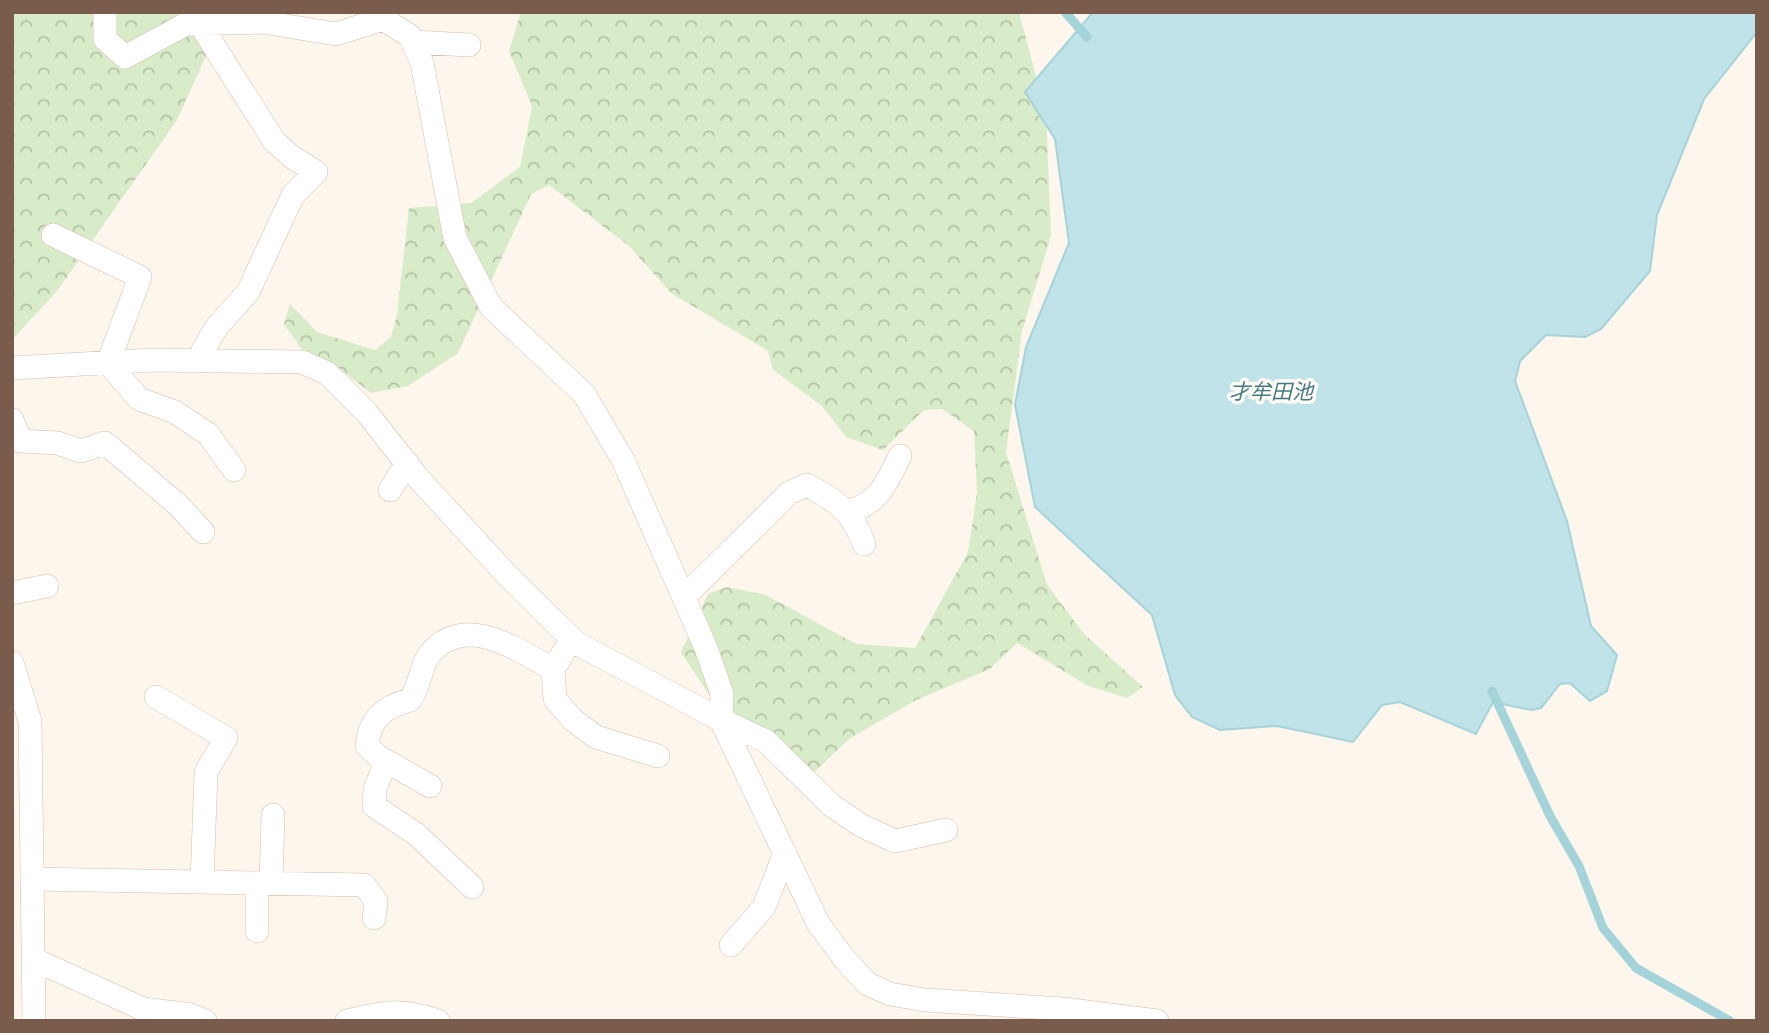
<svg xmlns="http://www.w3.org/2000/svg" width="1769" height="1033" viewBox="0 0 1769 1033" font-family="Rubik,'Noto Sans JP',sans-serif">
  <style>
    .forest { fill: url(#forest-crowns) }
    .water { fill: #bfe3e8; stroke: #a5d3da; stroke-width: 2 }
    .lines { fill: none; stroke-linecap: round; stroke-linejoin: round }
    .stream { stroke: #a5d3da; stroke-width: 9 }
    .minor-casing { stroke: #d1beb0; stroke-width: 24 }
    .minor { stroke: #fff; stroke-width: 23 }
    .labels { text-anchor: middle; stroke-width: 7; stroke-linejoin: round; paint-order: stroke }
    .water-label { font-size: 21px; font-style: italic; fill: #437c86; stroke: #fffaf3 }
  </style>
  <defs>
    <pattern id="forest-crowns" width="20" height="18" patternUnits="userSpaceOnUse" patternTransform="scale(1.75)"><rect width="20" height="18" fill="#d8ecc9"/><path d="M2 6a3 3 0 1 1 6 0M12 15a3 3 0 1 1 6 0" fill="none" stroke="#b4c2a5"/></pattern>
  </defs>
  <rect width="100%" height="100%" fill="#fdf6ec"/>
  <path class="forest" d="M12,12L225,14L177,120L57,291L12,340Z
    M521,12H1019L1046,114L1051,236L1022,331L1006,452L1047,585L1085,635L1143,687L1127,698L1088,686L1017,643L990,669L916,700L849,739L808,778L789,781L713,701L681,652L708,594L727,587L766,595L856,644L915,648L968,552L977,493L974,431L942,409L924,410L883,450L846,437L822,406L773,370L768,351L671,293L629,246L549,185L531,194L458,353L408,386L371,393L341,370L304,353L284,324L290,304L317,332L375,350L391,337L397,315L409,208L471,203L520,167L532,106L509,51Z"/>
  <path class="water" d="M1093,12H1757V32L1704,99L1657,215L1650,271L1601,329L1585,337L1546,335L1520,361L1515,381L1567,521L1591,626L1617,655L1607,691L1590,701L1570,683L1560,684L1541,708L1531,710L1493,702L1476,734L1400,702L1382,705L1353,742L1277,726L1220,730L1192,717L1175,695L1152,615L1035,507L1015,405L1026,347L1069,243L1055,139L1025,92Z"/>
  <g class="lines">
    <path class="stream" d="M1065,12L1087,37
      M1492,691L1550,816L1579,866L1603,928L1636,968L1730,1021"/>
    <defs>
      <path id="minor" d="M105,12V39L125,57L186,24L263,22L336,34L383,19L410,36L422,63L455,238L491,307L584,394L623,460L706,648L722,694L721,720L766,741L831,805L862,826L895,841L946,830
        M413,42L469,45
        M53,235L140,277L108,363L139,399L175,412L208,434L234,470
        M197,361L216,328L248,292L293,195L316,172L292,157L274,141L200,24
        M12,368L153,360L302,362L327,373L367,413L418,478L507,575L576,643L721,720L818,923L846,961L868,984L890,994L925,1000L1063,1009L1157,1021
        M12,420L21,441L57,443L81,451L105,443L177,504L203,532
        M390,490L407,463
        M847,512C880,503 885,485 900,456
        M12,593L47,586
        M684,597L789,493L807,485C837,501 852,511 864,544
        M572,639L553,669L555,699L573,720L596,737L658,756
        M12,663L30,721L34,1021
        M156,697L226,738L206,772L202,882
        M386,762L375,789L374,806L416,834L472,887
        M430,786L379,757L367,746C369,719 385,706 410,700C420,686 421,666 429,655C464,611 517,650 553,669
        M32,879L364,885L376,901L374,918
        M257,883V931
        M271,883L273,815
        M731,945L764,907L785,853
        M33,959L143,1009L191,1015L205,1021
        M347,1021C384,1012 401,1008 438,1021"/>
    </defs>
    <use href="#minor" class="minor-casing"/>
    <use href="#minor" class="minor"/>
  </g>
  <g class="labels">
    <g class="water-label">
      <text x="1271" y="399">才牟田池</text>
    </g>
  </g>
  <rect width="1769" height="1033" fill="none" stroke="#7a5c4d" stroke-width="28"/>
</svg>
